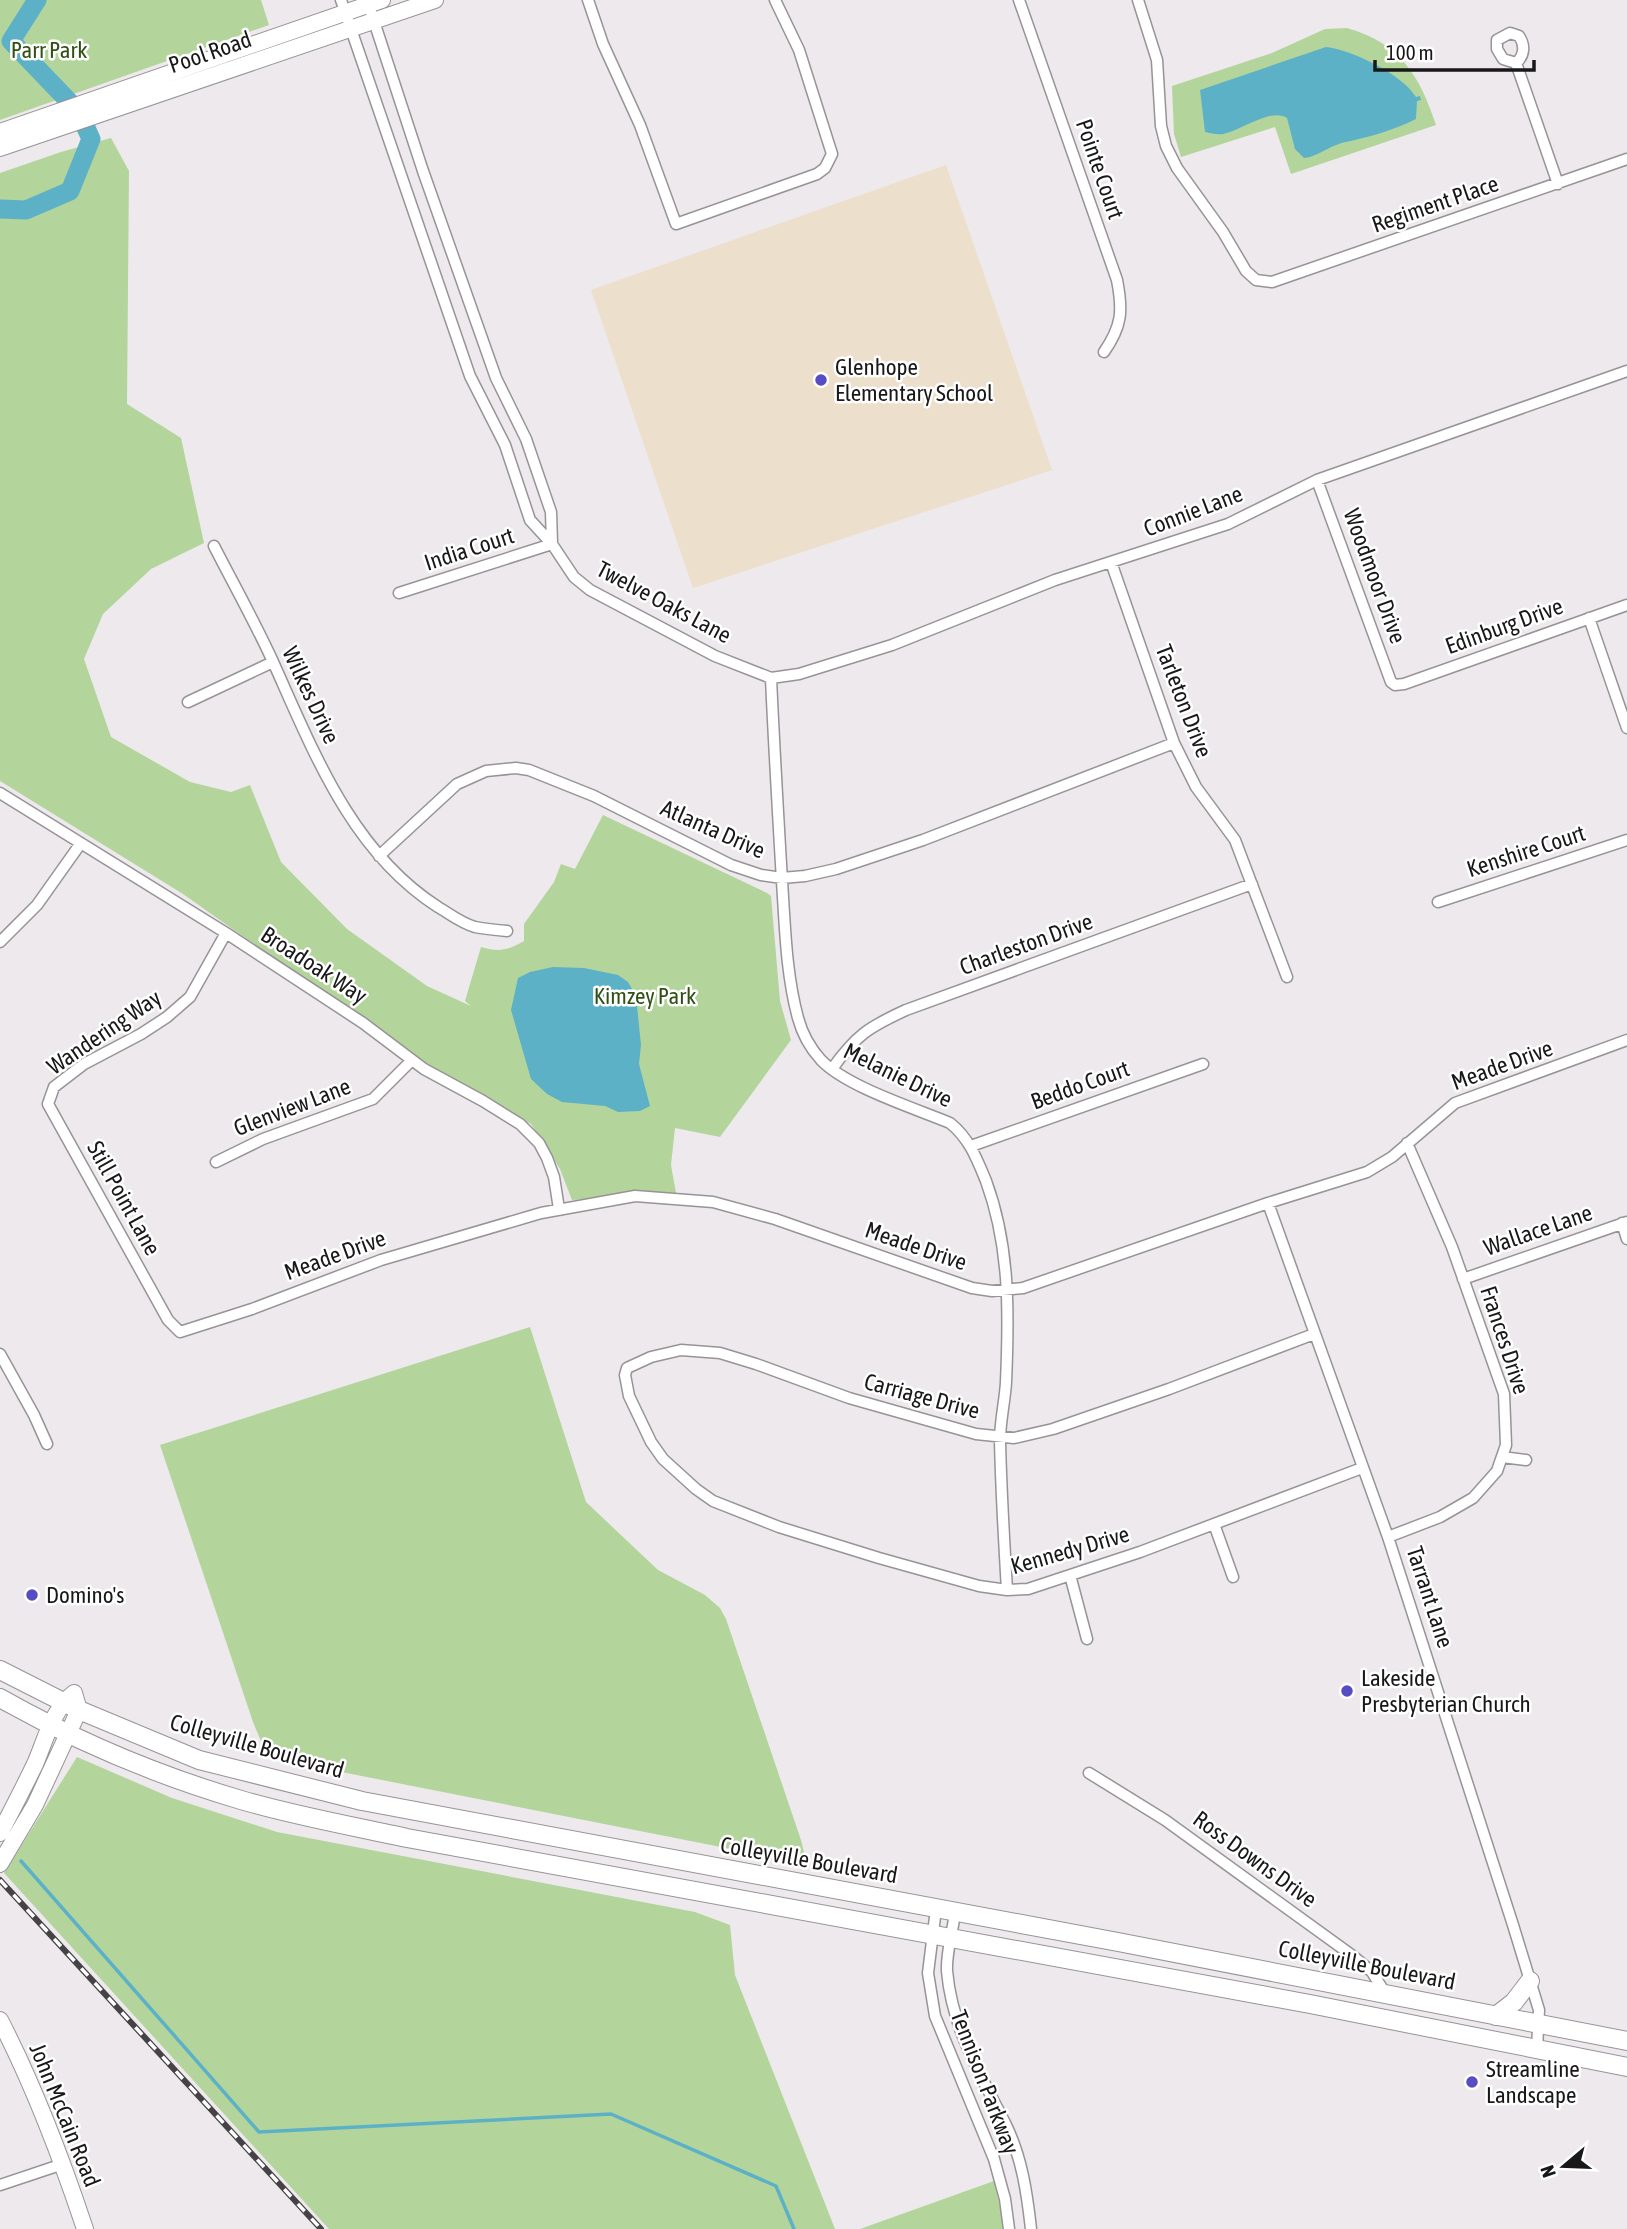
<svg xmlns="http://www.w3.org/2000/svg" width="1627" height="2229" viewBox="0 0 1627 2229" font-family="'Asap Condensed',sans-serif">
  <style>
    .education { fill: #ecdfcb }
    .green { fill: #b3d59c }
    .water { fill: #5db1c7 }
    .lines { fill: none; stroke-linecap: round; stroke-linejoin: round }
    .stream { stroke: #5db1c7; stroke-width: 3.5 }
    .river { stroke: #5db1c7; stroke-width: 19 }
    .street-casing { stroke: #979396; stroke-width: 13 }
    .secondary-casing { stroke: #979396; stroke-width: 18 }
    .primary-casing { stroke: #979396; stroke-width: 20 }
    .street { stroke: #fff; stroke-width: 10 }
    .secondary { stroke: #fff; stroke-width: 16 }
    .primary { stroke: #fff; stroke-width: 18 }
    .rail-casing { stroke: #454345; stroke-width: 6 }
    .rail { stroke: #fff; stroke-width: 3.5; stroke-dasharray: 10; stroke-linecap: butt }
    .poi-dot { fill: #564cc3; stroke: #fff; stroke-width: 2.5 }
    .labels { text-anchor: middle; stroke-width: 5; stroke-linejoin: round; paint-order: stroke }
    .park-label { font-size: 23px; fill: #315015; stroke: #fff }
    .street-label { font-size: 23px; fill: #191819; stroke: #fff }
    .poi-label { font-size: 23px; fill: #191819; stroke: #fff; text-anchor: start }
  </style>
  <rect width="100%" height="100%" fill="#ede9ed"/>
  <path class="education" d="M946,165L1052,470L693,588L591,290Z"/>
  <path class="green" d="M0,0H261L269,25L0,120Z
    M1347,28C1400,43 1420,76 1436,125L1291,174L1275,127L1181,157L1174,134L1172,86L1272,53L1325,29Z
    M111,138L129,171L127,404L181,438L204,543L151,569L103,614L84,659L111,737L190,782L231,792L250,785L281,862L347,929L427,986L471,1006L465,1001L481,947C499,952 507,951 524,941V924L554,882L561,864L575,869L603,815L767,893L771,896L780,1001L791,1040L720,1137L675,1128L671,1165L676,1193L572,1200L560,1169L531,1124L449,1082L183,894L0,781V173L61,152Z
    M530,1327L586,1502L658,1570L705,1595L720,1608L726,1619L801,1840L807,1864L306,1765L266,1753L253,1722L160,1445Z
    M77,1757L172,1798L277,1832L695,1912L730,1925L735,1975L835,2229H329L4,1873Z
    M994,2181L1005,2229H860Z"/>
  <path class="water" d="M1326,47C1352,50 1402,74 1416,97L1420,96L1421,100L1417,101L1416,119C1394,130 1370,137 1346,142C1334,144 1322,153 1310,157L1304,158L1295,149L1287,118C1271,107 1241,131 1223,134C1217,135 1211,133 1205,132L1200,90Z
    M553,967L584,968L618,975L628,982L636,996L641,1045L639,1064L650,1106L640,1111L618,1112L605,1106L562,1102L547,1094L531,1079L511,1010L518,978L530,972Z"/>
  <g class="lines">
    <path class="stream" d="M21,1861L259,2132L611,2114L776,2186L794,2229"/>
    <path class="river" d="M0,209L26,210L70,191L91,139L79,112L11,41L37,0"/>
    <defs>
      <path id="street" d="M341,0L470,376L505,445L530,520L552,544L574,577L590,590L715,656L771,678
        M367,0L423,171L496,378L526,439L551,512L552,544
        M588,0L603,44L640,125L676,224L817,174L825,168L832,154L799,50L775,0
        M1019,0L1117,280C1123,311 1122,326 1104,352
        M1138,0L1157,60L1161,126L1166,146L1177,168L1223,232L1246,271L1256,280L1272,282L1627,159
        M1510,33L1519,36C1525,45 1525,55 1516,63L1503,59L1497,49V40Z
        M1516,63L1558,184
        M1317,480L1391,682L1395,685L1404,684L1627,605
        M214,546C234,585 256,624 274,664C314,753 352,852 438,907C450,914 461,923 475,927C485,929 496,930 507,931
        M1111,562L1174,743L1196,787L1235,840L1287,977
        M399,593L552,544
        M1589,618L1627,728
        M771,678C774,746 778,813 782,881C785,926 786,974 798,1018C802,1033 811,1049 821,1060C847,1087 914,1108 950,1123C969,1138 977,1159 986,1181C1010,1246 1009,1313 1006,1382C1005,1401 1000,1421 1000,1440C1001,1490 1004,1540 1007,1590
        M771,678L799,674L892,645L1055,580L1228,524L1317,480L1627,371
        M188,702L273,662
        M0,793L226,933L363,1023L424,1069L483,1101L520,1124L539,1143L547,1158L554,1177L559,1209
        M379,856L457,784L486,771L516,768L529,770L594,796L731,865L761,875L782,878L805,876L836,869L923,840L1174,743
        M1438,902L1627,840
        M226,933L190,997L167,1017L141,1034L84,1064L54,1087L48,1104L168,1320L180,1332L252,1309L381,1260L541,1213L635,1196L713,1202L775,1219L972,1288L992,1291L1023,1288L1268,1203L1367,1172L1392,1157L1455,1103L1627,1040
        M0,942L37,905L81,843
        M832,1069C856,1035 869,1027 906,1010L1252,884
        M971,1146L1203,1064
        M216,1162L263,1139L373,1099L411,1061
        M1268,1203L1388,1537L1513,1925L1539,2010L1537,2049
        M1622,1223L1627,1239
        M1463,1279L1627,1222
        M1314,1334L1169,1389L1053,1429L1014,1438L976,1434L849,1398L756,1364L720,1353L681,1350L651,1357L627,1368L625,1375L629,1396L651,1442L663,1459L696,1489L713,1501L779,1527L879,1558L979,1586L1007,1590L1028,1589L1140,1552L1362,1468
        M0,1354L34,1415L47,1444
        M1502,1457L1526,1460
        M1214,1524L1233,1577
        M1388,1537L1440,1517L1473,1498L1497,1471L1506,1445L1504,1394L1452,1247L1407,1143
        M1070,1575L1087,1639
        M1089,1773L1165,1820L1353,1956L1372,1972L1385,1993
        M936,1909L928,1973L935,2016L994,2159L1005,2199L1009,2229
        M955,1912C953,1931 946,1952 947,1971C952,2029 981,2075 1006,2125C1022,2158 1027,2193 1031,2229
        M0,2185L63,2164"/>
      <path id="secondary" d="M0,132L382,0
        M0,148L435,0
        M0,1833C12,1810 24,1787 35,1764C46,1739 52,1710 74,1693L79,1710L35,1805L0,1864
        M0,2020C35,2088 61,2157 85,2229"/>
      <path id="primary" d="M0,1670L79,1710L199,1760L362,1801L1118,1942L1627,2041
        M0,1698C76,1741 156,1775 241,1800C295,1816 352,1826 407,1838L1310,2004L1627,2067
        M1496,2016L1514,2002L1530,1981"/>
    </defs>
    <use href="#street" class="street-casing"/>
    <use href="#secondary" class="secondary-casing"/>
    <use href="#primary" class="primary-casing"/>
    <use href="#street" class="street"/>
    <use href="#secondary" class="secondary"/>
    <use href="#primary" class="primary"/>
    <defs>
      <path id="rail" d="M0,1880L321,2229"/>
    </defs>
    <use href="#rail" class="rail-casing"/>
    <use href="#rail" class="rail"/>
  </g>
  <g class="poi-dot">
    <circle cx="821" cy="380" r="7"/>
    <circle cx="32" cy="1595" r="7"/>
    <circle cx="1347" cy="1691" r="7"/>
    <circle cx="1472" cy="2082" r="7"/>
  </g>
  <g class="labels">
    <g class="park-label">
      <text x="49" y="58">Parr Park</text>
      <text x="645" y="1004">Kimzey Park</text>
    </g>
    <g class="street-label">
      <text transform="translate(210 52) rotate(-19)" y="8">Pool Road</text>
      <text transform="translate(1100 169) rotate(71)" y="8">Pointe Court</text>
      <text transform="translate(1435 204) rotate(-19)" y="8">Regiment Place</text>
      <text transform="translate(1193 511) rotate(-21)" y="8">Connie Lane</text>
      <text transform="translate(469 549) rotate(-18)" y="8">India Court</text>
      <text transform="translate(1375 576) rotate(70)" y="8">Woodmoor Drive</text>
      <text transform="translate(664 602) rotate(28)" y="8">Twelve Oaks Lane</text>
      <text transform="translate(1504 626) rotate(-20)" y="8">Edinburg Drive</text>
      <text transform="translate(311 695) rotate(65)" y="8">Wilkes Drive</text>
      <text transform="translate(1184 701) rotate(69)" y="8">Tarleton Drive</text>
      <text transform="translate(713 829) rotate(24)" y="8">Atlanta Drive</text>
      <text transform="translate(1526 851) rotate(-18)" y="8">Kenshire Court</text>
      <text transform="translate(1026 944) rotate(-20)" y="8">Charleston Drive</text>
      <text transform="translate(314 965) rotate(33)" y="8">Broadoak Way</text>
      <text transform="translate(104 1032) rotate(-34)" y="8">Wandering Way</text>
      <text transform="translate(1502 1065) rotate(-20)" y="8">Meade Drive</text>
      <text transform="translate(898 1075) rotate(26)" y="8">Melanie Drive</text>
      <text transform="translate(1080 1085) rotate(-20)" y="8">Beddo Court</text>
      <text transform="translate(292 1107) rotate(-21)" y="8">Glenview Lane</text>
      <text transform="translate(124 1198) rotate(61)" y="8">Still Point Lane</text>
      <text transform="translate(1538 1230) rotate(-19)" y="8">Wallace Lane</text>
      <text transform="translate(916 1246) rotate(19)" y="8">Meade Drive</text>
      <text transform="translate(335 1255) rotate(-20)" y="8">Meade Drive</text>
      <text transform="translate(1505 1340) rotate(72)" y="8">Frances Drive</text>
      <text transform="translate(922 1396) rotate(15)" y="8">Carriage Drive</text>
      <text transform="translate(1070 1550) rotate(-16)" y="8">Kennedy Drive</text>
      <text transform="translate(1430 1597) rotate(72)" y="8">Tarrant Lane</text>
      <text transform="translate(257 1746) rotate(16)" y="8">Colleyville Boulevard</text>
      <text transform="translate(1255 1859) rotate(36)" y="8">Ross Downs Drive</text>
      <text transform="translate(809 1860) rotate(10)" y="8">Colleyville Boulevard</text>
      <text transform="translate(1367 1965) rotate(11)" y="8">Colleyville Boulevard</text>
      <text transform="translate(985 2082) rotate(69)" y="8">Tennison Parkway</text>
      <text transform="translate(65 2115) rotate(68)" y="8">John McCain Road</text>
    </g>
    <g class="poi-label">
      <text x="835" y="375">Glenhope<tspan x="835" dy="26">Elementary School</tspan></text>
      <text x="46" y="1603">Domino's</text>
      <text x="1361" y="1686">Lakeside<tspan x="1361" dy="26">Presbyterian Church</tspan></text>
      <text x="1486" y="2077">Streamline<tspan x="1486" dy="26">Landscape</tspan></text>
    </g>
  </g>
  <g transform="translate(1564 2166) rotate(251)" stroke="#ffffff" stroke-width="5" paint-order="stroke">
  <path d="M0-5L12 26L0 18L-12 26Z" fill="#191819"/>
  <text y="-10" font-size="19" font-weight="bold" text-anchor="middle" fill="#191819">N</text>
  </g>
  <path d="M1375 60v10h159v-10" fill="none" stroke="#191819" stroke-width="3.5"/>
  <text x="1386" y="60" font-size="21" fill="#191819" stroke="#ffffff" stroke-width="5" paint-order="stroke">100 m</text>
</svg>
